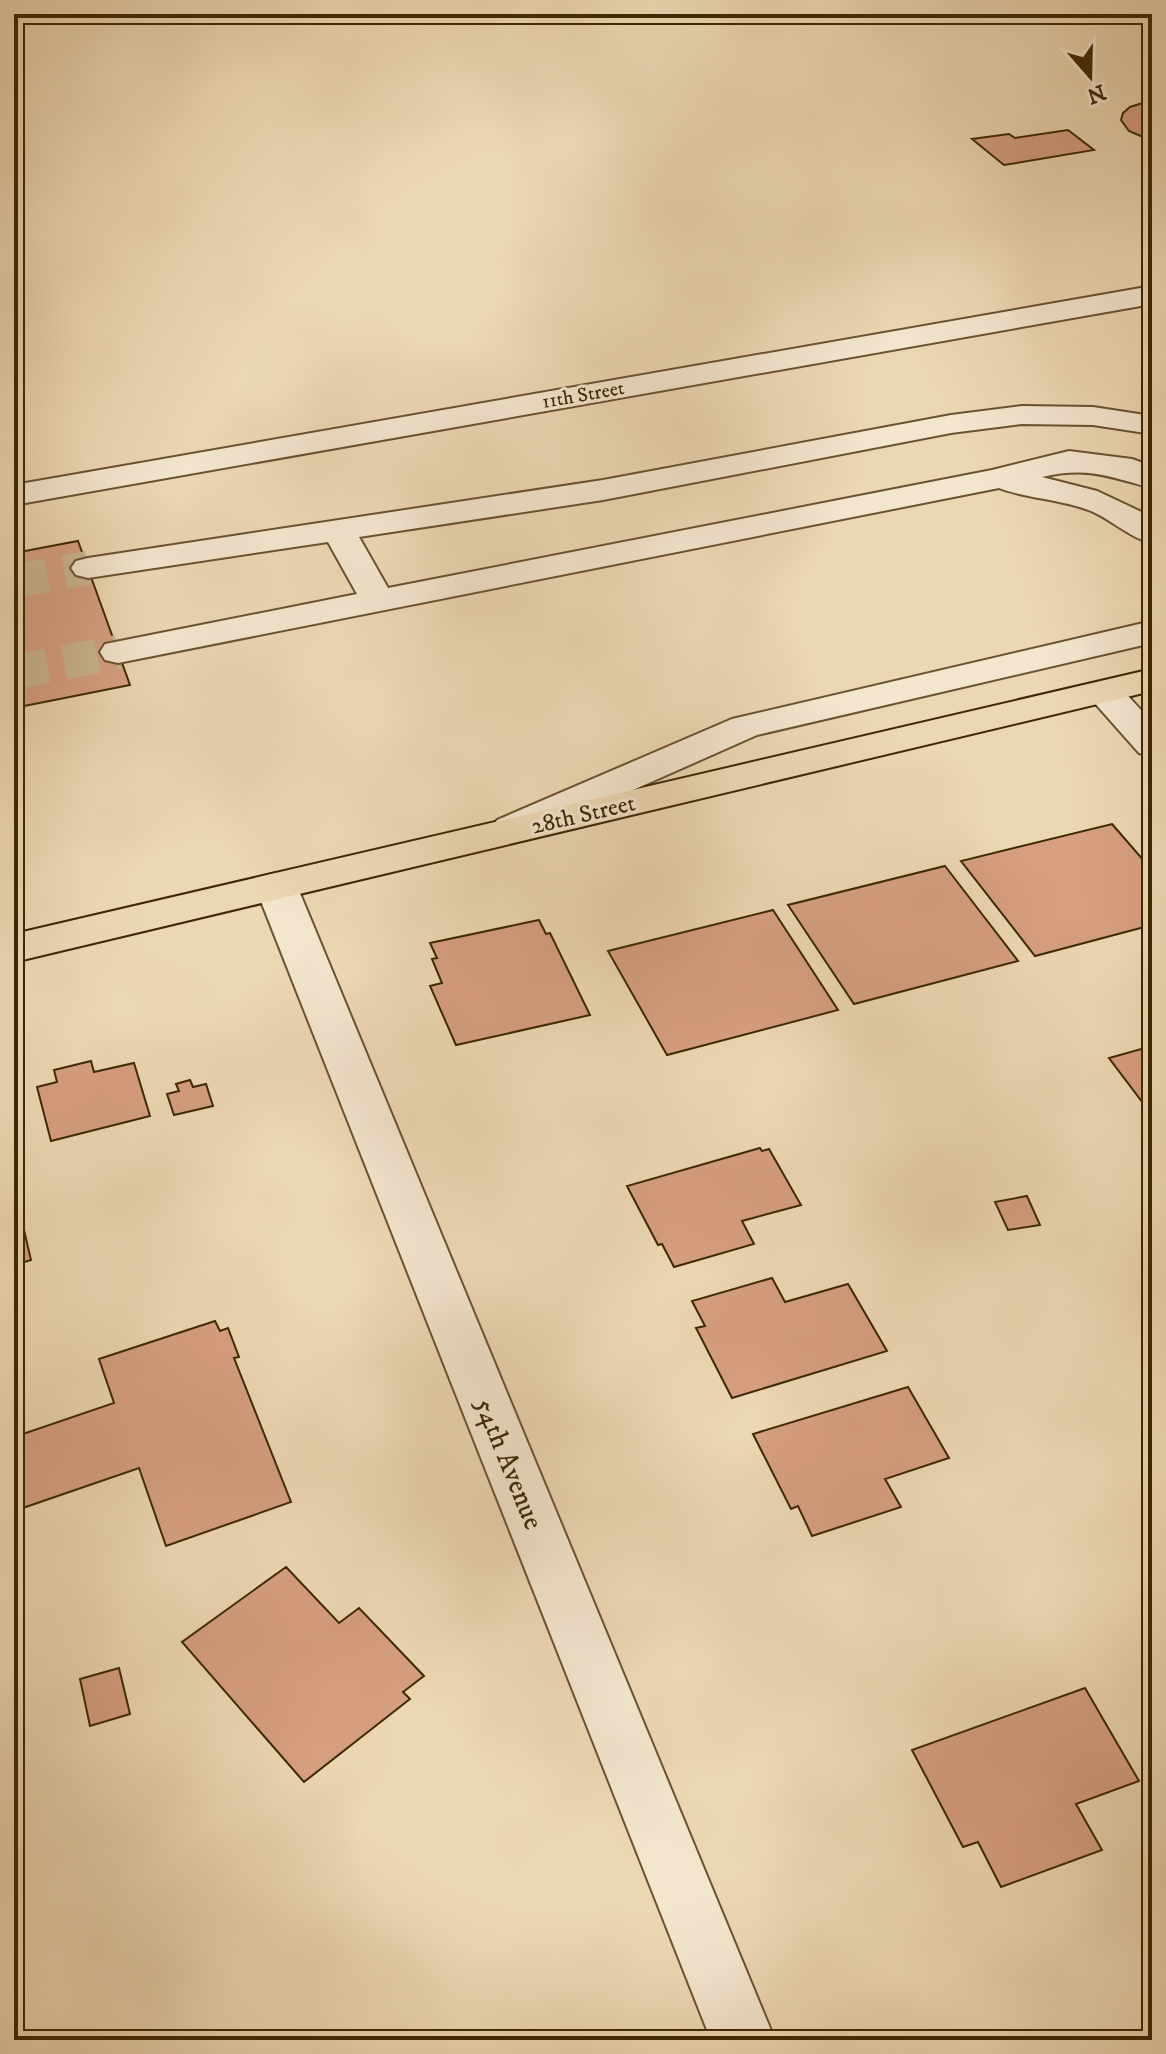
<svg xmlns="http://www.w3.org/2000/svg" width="1166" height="2054" viewBox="0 0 1166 2054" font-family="'IM FELL DW Pica',serif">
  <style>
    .building { fill: #d69f80; stroke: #3d2704; stroke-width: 2 }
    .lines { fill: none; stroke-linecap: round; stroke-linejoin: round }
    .minor-tunnel { stroke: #c9b490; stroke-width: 34; stroke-dasharray: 34 17; stroke-linecap: butt }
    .minor-casing { stroke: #695330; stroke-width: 4 }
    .major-casing { stroke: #3d2704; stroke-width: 4 }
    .minor { fill: #f3e5ce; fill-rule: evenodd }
    .major { fill: #ecd7b3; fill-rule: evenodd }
    .labels { text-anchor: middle; stroke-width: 6; stroke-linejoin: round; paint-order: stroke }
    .far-street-label { font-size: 20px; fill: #3d2704; stroke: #f3e5ce }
    .street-label { font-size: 24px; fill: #3d2704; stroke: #f3e5ce }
    .near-street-label { font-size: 28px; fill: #3d2704; stroke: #f3e5ce }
  </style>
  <rect width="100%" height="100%" fill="#ecd7b3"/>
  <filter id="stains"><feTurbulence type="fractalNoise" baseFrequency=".0025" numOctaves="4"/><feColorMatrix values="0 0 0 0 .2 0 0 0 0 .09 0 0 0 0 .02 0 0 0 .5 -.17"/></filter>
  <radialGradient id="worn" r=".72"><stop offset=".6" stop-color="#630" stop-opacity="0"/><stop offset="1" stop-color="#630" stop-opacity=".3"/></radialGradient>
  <path class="building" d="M1152,100V141L1129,131L1121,120L1123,113L1130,107Z
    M1068,130L1094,150L1004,165L972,139L1009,134L1015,138Z
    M78,541L130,685L14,708V553Z
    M1112,824L1152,870V925L1035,956L961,861Z
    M945,866L1018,961L854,1004L788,905Z
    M773,910L838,1010L667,1055L608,951Z
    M539,920L546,934L550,933L590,1015L456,1045L430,986L442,983L432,959L437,958L430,943Z
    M1152,1046V1115L1109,1058Z
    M91,1061L94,1072L134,1063L150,1116L51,1141L37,1087L57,1082L54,1070Z
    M190,1080L193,1087L206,1084L213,1106L174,1115L167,1094L179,1091L176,1084Z
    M760,1148L762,1151L769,1149L801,1205L742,1221L754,1244L674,1267L662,1244L658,1245L627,1186Z
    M14,1187L31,1260L14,1265Z
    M1027,1196L1040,1225L1008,1230L995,1202Z
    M772,1278L785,1302L848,1284L887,1351L732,1398L696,1328L705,1326L692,1301Z
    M215,1321L220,1331L228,1328L239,1357L234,1358L291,1502L166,1546L139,1468L14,1511V1437L114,1403L99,1359Z
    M908,1387L949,1458L885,1479L901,1507L812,1536L798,1506L791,1509L753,1434Z
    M286,1567L339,1623L359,1608L424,1676L403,1692L410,1699L304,1782L182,1642Z
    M119,1668L130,1714L90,1726L80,1679Z
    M1085,1688L1139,1781L1076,1804L1102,1850L1001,1887L978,1842L963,1847L912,1750Z"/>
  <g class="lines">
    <path class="minor-tunnel" d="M14,581L88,568
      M14,672L118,652"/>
    <defs>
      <path id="minor" d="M1152,286V304L14,505V485Z
        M1022,406L1093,407L1152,416V434L1093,425L1022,424L951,433L603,500L359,537L388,588L992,470L1069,451L1132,459L1152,466V488C1110,477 1087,466 1042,477L1097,491L1148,515L1152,517V543C1130,538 1112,520 1091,511C1061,499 1028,499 999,488L118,663L105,660L100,652L105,644L357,594L328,542L88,578L76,575L71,568L76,561L88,558L603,480L951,415Z
        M1152,621V643L757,735L525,838L511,842L497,838L491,829L497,820L732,719Z
        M1104,681L1117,684L1152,722V756L1139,753L1085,692L1091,684Z
        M276,873L291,877L297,886L775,2040H711L255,886L261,877Z"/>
      <path id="major" d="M1152,669V691L14,962V934Z"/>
    </defs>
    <use href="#minor" class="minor-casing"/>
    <use href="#major" class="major-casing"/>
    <use href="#minor" class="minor"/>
    <use href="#major" class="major"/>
  </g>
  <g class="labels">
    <g class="far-street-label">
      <text transform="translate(583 394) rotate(-10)" y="7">11th Street</text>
    </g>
    <g class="street-label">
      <text transform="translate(583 814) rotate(-13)" y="8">28th Street</text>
    </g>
    <g class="near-street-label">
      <text transform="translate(510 1463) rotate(68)" y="10">54th Avenue</text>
    </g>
  </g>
  <rect width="1166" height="2054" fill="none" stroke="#ecd7b3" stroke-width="48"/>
  <rect x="16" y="16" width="1134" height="2022" fill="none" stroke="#3d2704" stroke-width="4"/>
  <rect x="24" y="24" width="1118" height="2006" fill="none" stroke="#3d2704" stroke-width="2"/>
  <g transform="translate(1090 76) rotate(160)" stroke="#f3e5ce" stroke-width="6" paint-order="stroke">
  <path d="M0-6L14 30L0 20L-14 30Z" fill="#3d2704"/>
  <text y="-12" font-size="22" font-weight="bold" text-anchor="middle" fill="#3d2704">N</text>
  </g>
  <rect width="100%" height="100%" filter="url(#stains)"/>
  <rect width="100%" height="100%" fill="url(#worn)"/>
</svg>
